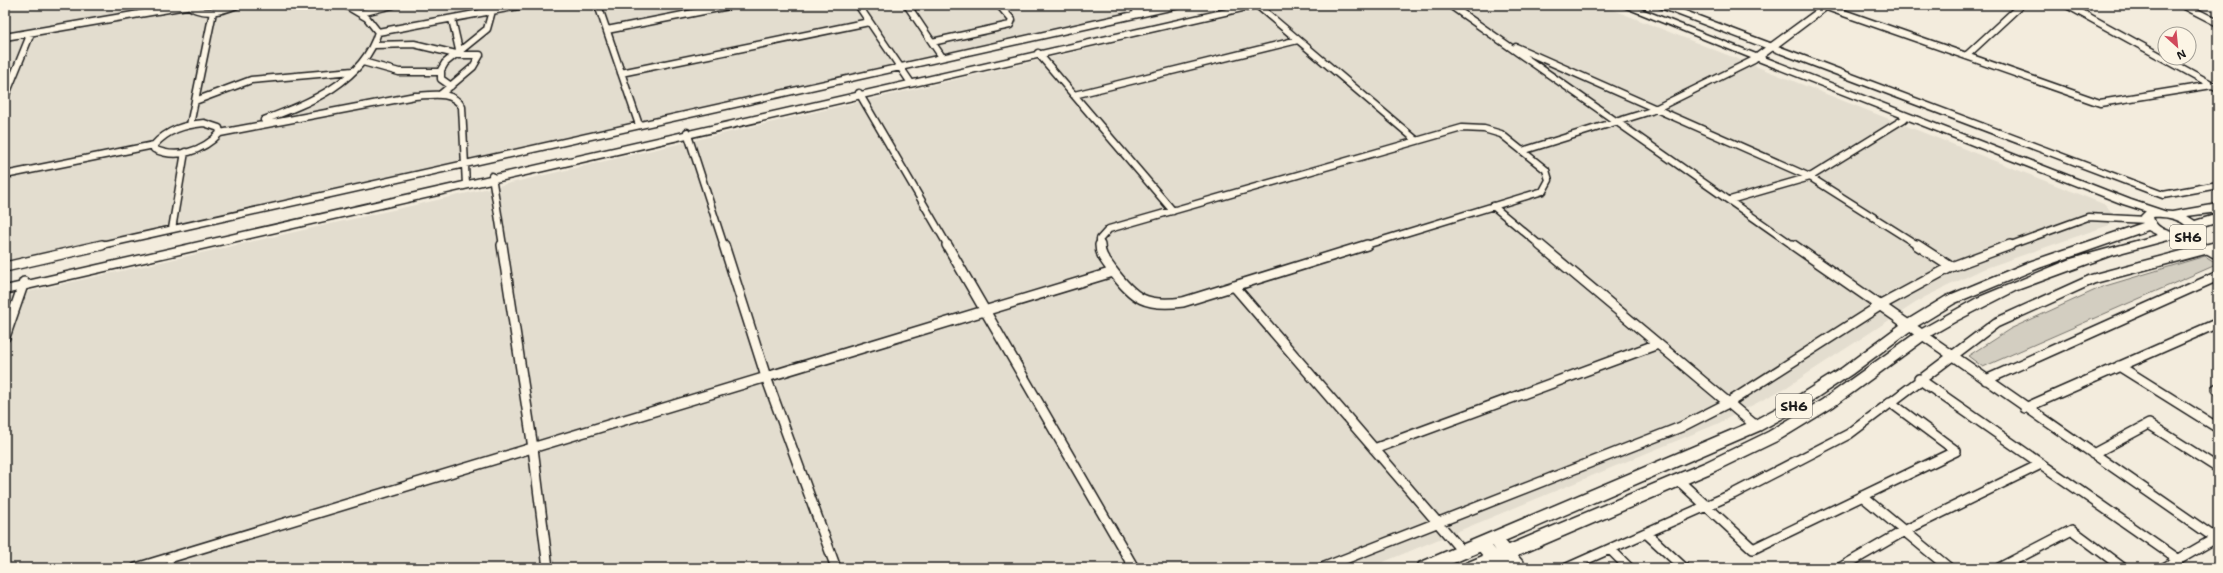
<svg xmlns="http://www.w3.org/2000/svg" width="2223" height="573" viewBox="0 0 2223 573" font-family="'Shantell Sans',sans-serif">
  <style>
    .built { fill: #e3ddcf }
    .green { fill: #d3cec1; stroke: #78756e }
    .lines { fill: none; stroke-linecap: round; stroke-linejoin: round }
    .street-far1-casing { stroke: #1c1c1c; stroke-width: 9 }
    .street-casing { stroke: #1c1c1c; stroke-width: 12 }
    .secondary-casing { stroke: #1c1c1c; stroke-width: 3 }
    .primary-casing { stroke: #1c1c1c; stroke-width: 3 }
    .street-far1 { stroke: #fcf5e5; stroke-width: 6 }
    .street { stroke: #fcf5e5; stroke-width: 9 }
    .secondary { fill: #fcf5e5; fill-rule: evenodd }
    .primary { fill: #fcf5e5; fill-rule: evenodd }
    .labels { text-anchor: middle; stroke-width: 3.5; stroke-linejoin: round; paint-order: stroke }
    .shield { fill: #fcf5e5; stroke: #5f5d58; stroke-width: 1 }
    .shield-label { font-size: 14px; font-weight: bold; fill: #1c1c1c }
  </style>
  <rect width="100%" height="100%" fill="#f3ecdd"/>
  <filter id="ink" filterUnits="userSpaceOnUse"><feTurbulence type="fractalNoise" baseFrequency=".025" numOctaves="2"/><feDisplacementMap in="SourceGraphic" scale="8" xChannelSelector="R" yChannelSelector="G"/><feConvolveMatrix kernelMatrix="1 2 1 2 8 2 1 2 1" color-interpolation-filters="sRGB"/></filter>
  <g filter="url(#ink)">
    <path class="built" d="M5,5H1165L5,263Z
      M1277,5H1601L2106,205L2118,222L1983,269L1923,298L1787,387L1717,424L1369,568H5V297L433,201Z"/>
    <path class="green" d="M2205,256L2218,264L1983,367L1968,356L2010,329L2102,287Z"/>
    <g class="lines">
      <defs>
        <path id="street-far1" d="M598,5L639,125
          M858,5L911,83
          M907,5L942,57
          M1131,5L1140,14
          M1257,5L1416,140
          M1450,5L1794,246
          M1661,5L2163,195L2218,185
          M1821,5L2100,103L2212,85
          M2067,5L2218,88
          M2183,5L2218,23
          M908,7L919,5
          M361,13L393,5
          M452,19L459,50
          M607,30L734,5
          M378,32L524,5
          M5,37L192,5V8C207,15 222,11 237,5
          M932,42L1010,25L1012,20L999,5
          M374,45L414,44L460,55H480L473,67L441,94
          M1516,47L1810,177L1904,119
          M1038,53L1173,211
          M1966,56L2021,5
          M363,62L399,72H441
          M621,73L869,22
          M451,86L441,79V70L445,63L487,29L492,11
          M859,93L948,246
          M1074,95L1298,40
          M5,97L31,33
          M195,101L251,80L353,71
          M264,120C309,103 363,82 378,32L367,18L345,5
          M204,123L219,128L220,133C203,151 177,160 154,149V145C167,130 184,125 204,123Z
          M190,125L213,12
          M687,132L724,246
          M220,133L415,96C432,95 452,90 462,107L466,185
          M1522,151L1651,111L1754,60
          M5,175L154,145
          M492,176L503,246
          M1730,200L1810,177L1919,246
          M1493,206L1541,246
          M172,229L185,152
          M97,246L1179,5
          M1100,246V239L1109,229L1462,128L1484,129L1501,134L1546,170L1549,180L1543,191L1363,246
          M2008,246L2088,217L2147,220"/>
        <path id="street" d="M502,245L533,448L548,568
          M724,245L766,377L836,568
          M947,245L1134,568
          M1100,245C1100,256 1106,261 1112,270C1134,299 1145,307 1183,302L1367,245
          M1540,245L1756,426
          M1793,245L2218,540
          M1917,245L1951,267
          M5,267L102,245
          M1234,286L1463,552
          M5,337L24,282
          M2119,366L2218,428
          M1919,379L2179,560
          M1986,380L2218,276
          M2218,388L2216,389L2218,390
          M2025,408L2218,323
          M1374,449L1658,344
          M2093,454L2149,424L2218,468
          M1678,480L1753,549L1956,451L1890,402
          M1862,496L1949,568
          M1646,533L1684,568
          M1610,549L1629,568
          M136,568L1113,272
          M1322,568L1681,427L1728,403L1881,305L1951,267L2010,245
          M1567,568L1733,494L1849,434L1996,323L2093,279L2218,246
          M1840,568L1904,531L2041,464
          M1999,568L2072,530L2123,568
          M2164,568L2216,538"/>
        <path id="secondary" d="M1244,5H1260L1256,8L5,294V286Z
          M1619,5H1631L1756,54L1823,5H1833L1764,57L2131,200L2164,211L2166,213L2160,216L2123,204L1758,61L1751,62V58Z
          M2187,234L2218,251V260L2183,240L2181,238L2183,236Z
          M1495,533L1500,535L1528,568H1511L1508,565L1510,568H1493L1474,545L1477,541C1487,537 1490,544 1496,551L1488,539L1490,535Z"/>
        <path id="primary" d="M2218,204V212L2187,216L2195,221L2218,214V222L2200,228L2201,234L2199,237L2183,241L2172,239L2112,255L2017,290L1958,320L1930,336L1833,407L1779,440L1715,471L1489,568H1464L1466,563L1704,463L1768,432L1822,400L1920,330L1977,298L2071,259L2158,235L2148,230L2039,268L1955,303L1914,328L1852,374L1798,410L1761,430L1442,568H1417L1419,563L1751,422L1788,402L1842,368L1904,322L1945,297L2029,262L2143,223L2141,216L2147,210L2172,212ZM2153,217C2164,216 2187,219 2189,232C2177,235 2156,231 2153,217Z"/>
      </defs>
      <use href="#street-far1" class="street-far1-casing"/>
      <use href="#street" class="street-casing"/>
      <use href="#secondary" class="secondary-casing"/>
      <use href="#primary" class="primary-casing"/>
      <use href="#street-far1" class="street-far1"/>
      <use href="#street" class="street"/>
      <use href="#secondary" class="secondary"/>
      <use href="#primary" class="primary"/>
    </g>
  </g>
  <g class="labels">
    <g class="shield">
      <rect x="2170" y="225" width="36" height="24" rx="3"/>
      <rect x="1776" y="394" width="36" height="24" rx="3"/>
    </g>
    <g class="shield-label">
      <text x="2188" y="242">SH6</text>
      <text x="1794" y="411">SH6</text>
    </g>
  </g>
  <rect width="2223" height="573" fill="none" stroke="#fcf5e5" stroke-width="20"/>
  <rect x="10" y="10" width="2203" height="553" fill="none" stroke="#1c1c1c" stroke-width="1.5" filter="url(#ink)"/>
  <g transform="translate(2177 46) rotate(153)"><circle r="19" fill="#fcf5e5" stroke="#a29e95"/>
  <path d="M0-3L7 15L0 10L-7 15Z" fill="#d1495b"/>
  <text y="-6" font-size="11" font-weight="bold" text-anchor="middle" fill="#1c1c1c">N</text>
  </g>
</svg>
